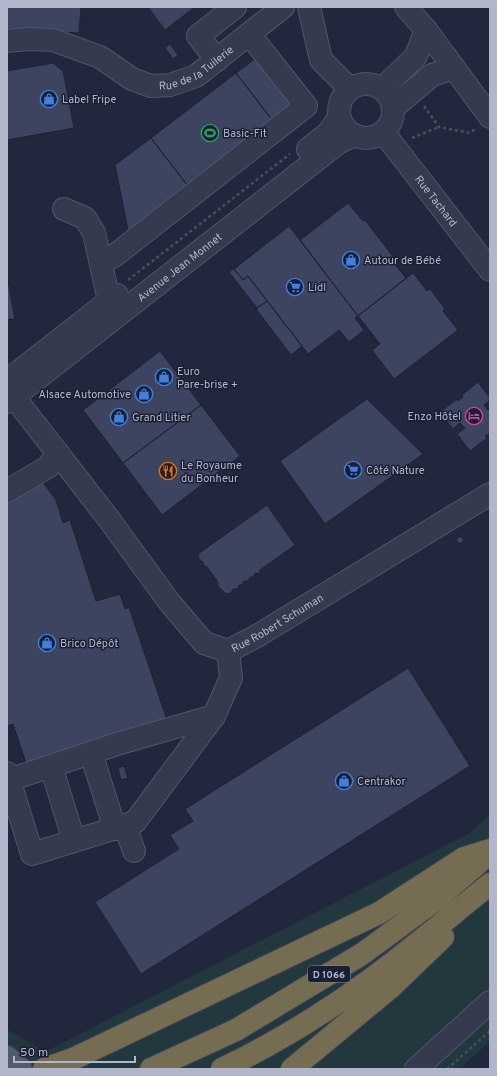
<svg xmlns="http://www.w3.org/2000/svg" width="497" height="1076" viewBox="0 0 497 1076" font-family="Overpass,sans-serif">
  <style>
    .green { fill: #23373f }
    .building { fill: #3d445f; stroke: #1c2235 }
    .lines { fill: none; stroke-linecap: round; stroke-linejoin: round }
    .minor-casing { stroke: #505669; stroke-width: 24 }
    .major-casing { stroke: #3e4457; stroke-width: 24 }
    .highway-casing { stroke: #3d4356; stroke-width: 24 }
    .path { stroke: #41545c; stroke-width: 2.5; stroke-dasharray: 3 3; stroke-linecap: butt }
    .minor { stroke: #353b4e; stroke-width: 22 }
    .major { stroke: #535a6e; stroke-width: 22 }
    .highway { stroke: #756d51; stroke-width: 22 }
    .labels { text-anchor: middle; stroke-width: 3; stroke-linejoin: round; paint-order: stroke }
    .shield { fill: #1a2033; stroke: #84899d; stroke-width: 1 }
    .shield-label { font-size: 10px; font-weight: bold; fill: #b1b6ca }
    .street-label { font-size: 11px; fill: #b1b6ca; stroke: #1a2033 }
    .poi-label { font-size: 11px; fill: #b1b6ca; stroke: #1a2033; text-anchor: start }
  </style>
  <rect width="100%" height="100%" fill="#21283e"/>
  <path class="green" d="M490,814V1041L459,1069H7V1029L45,1052L470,833Z"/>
  <path class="building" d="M7,7H81L79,33L7,29Z
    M148,7H195L165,30Z
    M170,44L178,55L173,59L165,48Z
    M256,58L293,106L273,121L236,73Z
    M53,63L63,71L74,128L7,140V71Z
    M236,73L273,121L188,186L151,138Z
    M151,138L188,186L129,235L115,165Z
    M348,203L363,221L365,220L395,259L392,261L406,278L358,316L300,240Z
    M289,226L358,316L355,318L364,330L349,342L339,330L308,354L248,276L243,280L234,269Z
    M239,265L234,269L243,280L248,276L267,301L257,308L229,272Z
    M413,273L427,291L430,289L445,309L443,311L458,330L394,379L372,350L380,344L358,316Z
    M7,276L15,319L7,320Z
    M267,301L302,346L291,355L256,309Z
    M160,351L201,405L123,463L83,410Z
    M478,382L490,398V400L484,405L488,410L490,409V433L485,436L487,438L470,451L457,434L465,428L460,423L453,429L440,412L457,399L458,401L463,397L462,395Z
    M367,399L423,454L325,524L280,461Z
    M201,405L240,456L162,515L123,463Z
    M42,481L56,500L63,523L70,520L96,601L120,594L125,609L129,607L167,720L27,766L13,724L7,726V501Z
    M267,505L295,545L260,570L259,574L255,573L254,577H250L248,581H244L242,585H239L238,589H233L231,593L226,594L218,586V582L207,567L203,565V562L199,560L198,554Z
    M461,536L464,541L459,544L456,539Z
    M408,668L470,766L141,974L95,902L179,849L170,835L193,821L185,809Z
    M124,766L128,778L121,780L118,768Z"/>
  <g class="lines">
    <defs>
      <g id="minor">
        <path d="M309,7L321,60L350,89"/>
        <path d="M406,7L426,30L490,117"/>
        <path id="s1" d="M7,41L28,39L53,40L100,57L132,79L151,86L170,85L196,76L283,7"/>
        <path d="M217,60L198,36L235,7"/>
        <circle cx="366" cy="111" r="27"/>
        <path d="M382,89L416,56L426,30"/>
        <path d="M393,108L432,75L454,68"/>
        <path id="s2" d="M383,132L490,270"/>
        <path d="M308,149L328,133L339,118"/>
        <path d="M64,209L85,218L94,233L108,296L120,311"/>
        <path d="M101,263L114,256L306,106L249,34"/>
        <path d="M7,381L117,295"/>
        <path id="s3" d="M14,397L108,518L170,603L204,643L228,651L257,636L490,494"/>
        <path id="s4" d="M7,402L338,143L354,135"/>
        <path d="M7,491L48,467L58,453"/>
        <path d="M91,753L115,829"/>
        <path d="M51,766L74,841"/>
        <path d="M7,773L32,854L135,822L214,716"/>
        <path d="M9,780L117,744L214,716L231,678L228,651"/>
        <path d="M125,826L134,851"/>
        <path d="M416,1069L490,1002"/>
      </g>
      <path id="major" d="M7,1057L21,1069"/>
      <path id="highway" d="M44,1069L73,1059L379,913L464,858L490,850
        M151,1069L236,1030L362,954L437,899L483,859
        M222,1069C257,1052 291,1033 323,1012C382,975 435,928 490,884
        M292,1069L390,988L443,937"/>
    </defs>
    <use href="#minor" class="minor-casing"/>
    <use href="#major" class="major-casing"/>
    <use href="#highway" class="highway-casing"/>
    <path class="path" d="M424,106L439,127L470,133L476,128
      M412,138L439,127
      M128,280L290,154
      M447,1069L490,1031"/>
    <use href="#minor" class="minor"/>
    <use href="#major" class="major"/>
    <use href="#highway" class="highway"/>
  </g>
  <defs>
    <symbol id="shop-ring" viewBox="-11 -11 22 22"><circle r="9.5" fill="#1a2033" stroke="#3f7fe0" stroke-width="1.5"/><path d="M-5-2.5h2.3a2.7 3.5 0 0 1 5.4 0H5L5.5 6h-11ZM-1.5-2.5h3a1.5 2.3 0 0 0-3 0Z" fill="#3f7fe0"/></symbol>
    <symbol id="stadium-ring" viewBox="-11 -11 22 22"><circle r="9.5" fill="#1a2033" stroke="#2e9e5b" stroke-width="1.5"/><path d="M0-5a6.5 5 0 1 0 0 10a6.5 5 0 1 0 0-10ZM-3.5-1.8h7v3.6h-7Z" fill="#2e9e5b"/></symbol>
    <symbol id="supermarket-ring" viewBox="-11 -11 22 22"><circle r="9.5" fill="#1a2033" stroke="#3f7fe0" stroke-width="1.5"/><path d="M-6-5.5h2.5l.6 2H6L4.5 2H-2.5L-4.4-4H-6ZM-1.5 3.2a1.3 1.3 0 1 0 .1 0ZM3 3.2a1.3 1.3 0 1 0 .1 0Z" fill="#3f7fe0"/></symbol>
    <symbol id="hotel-ring" viewBox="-11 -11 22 22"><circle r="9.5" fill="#1a2033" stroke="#d1479c" stroke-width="1.5"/><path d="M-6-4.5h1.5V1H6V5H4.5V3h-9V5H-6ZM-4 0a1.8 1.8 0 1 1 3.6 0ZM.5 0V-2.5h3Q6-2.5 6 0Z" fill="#d1479c"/></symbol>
    <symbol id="restaurant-ring" viewBox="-11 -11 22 22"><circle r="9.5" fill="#1a2033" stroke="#e8710a" stroke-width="1.5"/><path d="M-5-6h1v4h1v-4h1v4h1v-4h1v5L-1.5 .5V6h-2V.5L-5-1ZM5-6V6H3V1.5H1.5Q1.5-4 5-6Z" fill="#e8710a"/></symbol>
  </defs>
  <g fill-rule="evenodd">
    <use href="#shop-ring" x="39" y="89" width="20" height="20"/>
    <use href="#stadium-ring" x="200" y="123" width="20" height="20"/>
    <use href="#shop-ring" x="341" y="250" width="20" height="20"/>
    <use href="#supermarket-ring" x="285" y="277" width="20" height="20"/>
    <use href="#shop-ring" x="154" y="367" width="20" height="20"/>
    <use href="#shop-ring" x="134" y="384" width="20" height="20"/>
    <use href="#hotel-ring" x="464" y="406" width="20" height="20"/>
    <use href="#shop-ring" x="109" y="407" width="20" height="20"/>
    <use href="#supermarket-ring" x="343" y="460" width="20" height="20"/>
    <use href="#restaurant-ring" x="158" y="461" width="20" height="20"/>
    <use href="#shop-ring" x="37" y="633" width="20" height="20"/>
    <use href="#shop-ring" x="334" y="771" width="20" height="20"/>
  </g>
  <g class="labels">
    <rect class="shield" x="308" y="966" width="42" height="16" rx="3"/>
    <g class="shield-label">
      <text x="329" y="978">D 1066</text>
    </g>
    <g class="street-label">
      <text dy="4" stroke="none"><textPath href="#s1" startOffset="205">Rue de la Tuilerie</textPath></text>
      <text dy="4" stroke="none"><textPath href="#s2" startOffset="87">Rue Tachard</textPath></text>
      <text dy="4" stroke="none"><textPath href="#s4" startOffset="219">Avenue Jean Monnet</textPath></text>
      <text dy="4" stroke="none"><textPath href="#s3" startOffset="393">Rue Robert Schuman</textPath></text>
    </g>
    <g class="poi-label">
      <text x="62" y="103">Label Fripe</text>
      <text x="223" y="137">Basic-Fit</text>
      <text x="364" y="264">Autour de Bébé</text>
      <text x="308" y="291">Lidl</text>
      <text x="177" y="375">Euro<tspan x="177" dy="13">Pare-brise +</tspan></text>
      <text x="131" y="398" text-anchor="end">Alsace Automotive</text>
      <text x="461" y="420" text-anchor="end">Enzo Hôtel</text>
      <text x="132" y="421">Grand Litier</text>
      <text x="181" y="469">Le Royaume<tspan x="181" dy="13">du Bonheur</tspan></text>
      <text x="366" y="474">Côté Nature</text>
      <text x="60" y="647">Brico Dépôt</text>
      <text x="357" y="785">Centrakor</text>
    </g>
  </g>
  <rect width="497" height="1076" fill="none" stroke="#b1b6ca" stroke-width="16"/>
  <path d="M14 1056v6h121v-6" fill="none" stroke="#b1b6ca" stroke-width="2"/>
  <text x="20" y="1056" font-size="12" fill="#b1b6ca" stroke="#1a2033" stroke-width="3" paint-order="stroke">50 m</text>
</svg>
